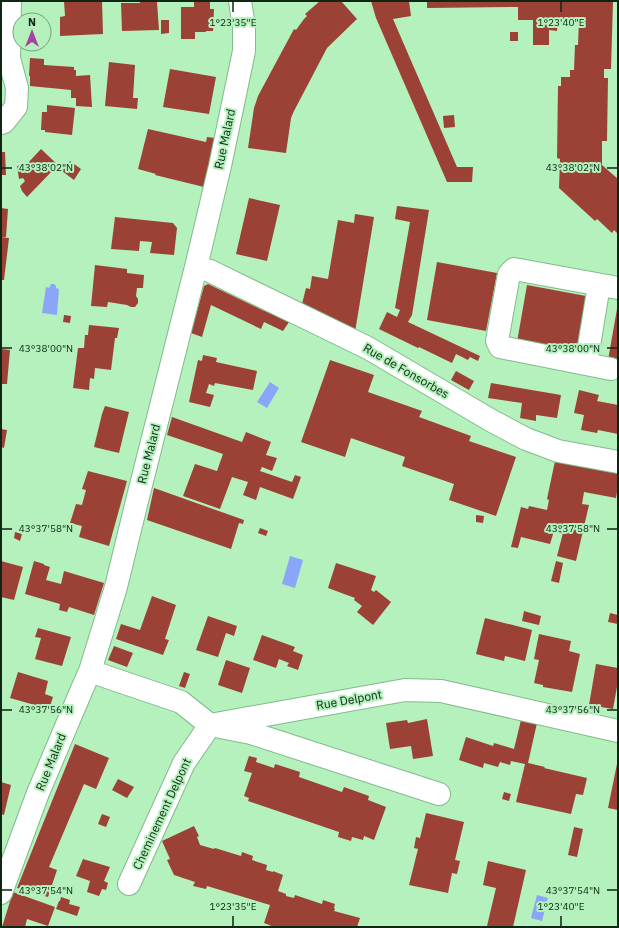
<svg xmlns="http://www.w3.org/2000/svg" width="619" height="928" viewBox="0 0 619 928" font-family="'IBM Plex Sans',sans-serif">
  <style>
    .water { fill: #8aa6f9 }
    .building { fill: #9c4136 }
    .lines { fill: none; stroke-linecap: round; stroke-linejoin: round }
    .minor-casing { stroke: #80bb8a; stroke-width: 24 }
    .minor { stroke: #fff; stroke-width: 22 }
    .ticks { fill: none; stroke: #0e2613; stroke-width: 1.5 }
    .labels { text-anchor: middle; stroke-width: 4; stroke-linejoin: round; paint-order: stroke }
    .street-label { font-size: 12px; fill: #0e2613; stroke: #b4f1bd }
    .ticks-label { font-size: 10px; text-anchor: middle; fill: #0e2613; stroke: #b4f1bd; stroke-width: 4; stroke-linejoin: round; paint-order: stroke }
  </style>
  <rect width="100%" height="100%" fill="#b4f1bd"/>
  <path class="water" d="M51,284H54L56,286V288L59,289L57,315L42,313L46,287L49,288Z
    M270,382L279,388L267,408L257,402Z
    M290,556L303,560L295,588L282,584Z
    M537,895L548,898L542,921L531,918Z"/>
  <path class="building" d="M64,1H102L103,34L60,36V17L65,16Z
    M140,1L157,2L159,30L122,31L121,3H140Z
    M194,1H210V9H214L213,31H206V32H195V39H181V7H194Z
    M320,1H341L357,19L327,48L294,111L291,118L286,153L248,148L254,108L258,96L294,29L296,30L304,19L307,16L305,14Z
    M371,1H409L411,16L393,19L457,167H473L472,182H447L376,18Z
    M427,1H613L611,69H604V78H608L607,141H602V165L618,179V234L614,230L612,233L597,219L595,221L559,188L560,159L557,158L558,86H561V77H570V70H574L575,45H578L579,20L558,19L557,31L549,30V45H533V20H518V7L427,8Z
    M161,20H169V33L161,34Z
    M510,32H518V41H510Z
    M30,58L44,59V65L74,67V70H76V76L90,75L92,107L76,106V98H71V90L30,86V76H29Z
    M109,62L135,65L133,98H138L137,109L105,106Z
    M170,69L216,77L209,114L163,107Z
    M47,105L75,108L72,135L45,132V130H41L42,112H47Z
    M454,115L455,127L444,128L443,116Z
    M148,129L206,142L207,137L215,138L204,187L155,175L156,174L138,169Z
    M41,149L58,165L27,197L22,191L20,186L25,181L23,178L19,179L17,166L27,164Z
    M1,152H5L6,175H1Z
    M70,161L81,169L74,180L62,171Z
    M249,198L280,205L267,261L236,254Z
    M397,206L429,210L412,315L408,322L480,356L478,361L470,357L468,360L456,354L452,363L419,347L418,348L379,329L387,312L397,317L400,310L395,308L410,222L395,219Z
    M1,208L8,209L6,237H1Z
    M355,214L374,217L355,332L301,308L306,288L310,289L312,276L328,279L338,220L354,223Z
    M115,217L173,223L177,228L174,255L150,253L152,242L140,241L139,251L111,249Z
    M1,237L9,238L4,280H1Z
    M437,262L497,273L486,331L427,320Z
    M95,265L127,269V273L144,275L143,288H137L136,296L138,299V303L135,307H131L127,305L108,302L107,307L91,306Z
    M208,284L260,309L289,322L283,331L264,322L261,329L211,305L202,337L191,333L204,286Z
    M527,285L586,296L576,353L517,342Z
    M617,309H618V361L608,360Z
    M64,315L71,316L70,323L63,322Z
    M89,325L119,328L117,338H115L111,370L95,368L94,379L90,378L89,390L73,388L78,348H84L85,335H88Z
    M1,349L10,350L7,384H1Z
    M203,355L217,358L216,362L257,371L253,390L215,383L214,386L209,384L206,393L214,395L210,407L189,402L198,360L202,361Z
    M330,360L374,375L368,392L422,411L419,417L471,436L469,441L516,457L496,516L449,500L454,484L402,466L405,457L351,438L345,457L301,442Z
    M456,371L474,381L469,390L451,380Z
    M491,383L561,395L557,418L536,415V421L520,418L522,403L488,398Z
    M579,390L599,395L597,401L618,405V434L598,430L597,433L581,430L584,415L574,413Z
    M105,406L129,412L119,453L94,447L102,414Z
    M172,417L242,442L246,432L271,442L266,455L277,458L272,471L262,467L260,471L292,482L295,475L301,477L293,499L260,487L256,500L243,495L248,482L232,477L220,509L183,496L195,464L217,471L223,454L167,435Z
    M1,429L7,430L4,448L1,447Z
    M555,461L618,470V493L617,492L616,498L584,492L582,504L589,505L576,561L557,556L563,533L554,531L550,544L521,537L518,548L511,547L521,507L528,509L529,506L547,510L549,500L547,499Z
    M88,471L127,481L109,546L79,537L82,526L70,523L76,504L82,505L86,490L82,489Z
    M154,488L244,520L243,524L239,523L231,549L147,520Z
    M476,515L484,516L483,523L476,522Z
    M260,528L268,531L266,536L258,533Z
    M15,532L22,534L20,541L14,538Z
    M1,561L23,567L14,600L1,597Z
    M34,561L44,564V565L50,567L46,580L61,584L64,571L104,583L94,615L69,607L67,612L59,610L60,604L25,594Z
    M556,561L563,563L559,583L551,581Z
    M336,563L376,576L371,590L374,592L376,590L391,602L373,625L357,612L362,606L354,600L355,598L328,588Z
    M152,596L176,605L165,639L169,640L163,655L116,639L121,624L140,630Z
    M524,611L541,616L539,625L522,621Z
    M610,613L618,615V624L608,622Z
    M208,616L237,626L234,636L226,633L218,657L196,650Z
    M485,618L532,630L525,661L505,656L504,661L476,654Z
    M38,628L71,637L62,666L35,659L41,638L35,637Z
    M539,634L571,641L569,651L580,654L572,692L543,687V685L534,683L539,660L534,659Z
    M262,635L295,647L293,651L303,655L298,670L287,666L289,663L279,659L276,668L253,660Z
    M114,646L133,653L127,667L108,660Z
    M226,660L250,668L242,693L218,685Z
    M596,664L618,668V681L613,709L589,705Z
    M18,672L48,681L45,694L53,697L49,709L10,698Z
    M184,672L190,674L185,688L179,686Z
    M427,719L433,756L413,759L411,746L390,749L386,723L407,720L408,723Z
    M521,720L537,723L528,763L545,767L544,768L587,778L583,795L576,794L571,814L516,802L525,764L511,761L510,765L500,762L498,767L484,763L483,768L459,760L466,737L493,746L494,743L514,749Z
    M75,744L109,758L96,789L84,784L49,867L57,870L48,897L17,888Z
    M249,756L257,758L256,762L274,768L275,764L300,772L299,777L342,792L344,787L369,796L368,800L386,807L374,840L364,836L363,840L352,837L351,841L338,837L339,832L248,801L249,798L244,796L252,773L244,771Z
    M617,764H618V810L608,808Z
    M118,779L134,787L127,798L112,790Z
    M1,782L11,785L4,815L1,814Z
    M504,792L511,794L509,801L502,799Z
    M426,813L464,822L455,860L460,861L457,874L452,873L448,893L409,885L418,849L414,848L416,837L420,838Z
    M102,814L110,817L106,827L98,824Z
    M194,826L199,836L197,837L200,845L214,849L215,848L241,856L242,852L253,856L252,860L267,865L266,870L273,872V871L283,875L278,891L286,894V896L294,898L295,895L322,904L323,900L335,904L334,908L335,909L334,911L360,918L357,927H274L264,923L270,905L207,886L206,889L193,886L195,882L174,875L167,860L170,859L162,841Z
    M574,827L583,829L577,857L568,855Z
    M83,859L110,867L104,881L108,883L106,890L102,889L99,896L87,892L90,881L76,876Z
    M488,861L526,870L513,927H492L487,926L496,888L483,885Z
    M13,892L55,907L48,926L27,919L25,927H2Z
    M61,897L70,900L69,904L80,907L77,916L56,909L59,901H60Z"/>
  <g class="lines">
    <defs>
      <path id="minor" d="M1,123L4,122L16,107L17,88L9,58L10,1
        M196,267L210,271L368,348L492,421L526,439L558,451L618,462
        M586,364L599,285
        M611,369L500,347L497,341L509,274L514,269L618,288
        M90,671L110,678L181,702L210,725L251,733L439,794
        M210,725L405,690L441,691L618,731
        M129,884L184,763L210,725
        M1,893L38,793L82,689L90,671L116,587L137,501L196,267L220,166L244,51V27L240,1"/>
    </defs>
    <use href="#minor" class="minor-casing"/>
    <use href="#minor" class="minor"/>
  </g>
  <path class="ticks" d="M233,2V12M561,2V12M2,168H12M607,168H617M2,348H12M607,348H617M2,529H12M607,529H617M2,710H12M607,710H617M2,890H12M607,890H617M233,916V926M561,916V926"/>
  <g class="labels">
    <g class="street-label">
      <text transform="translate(225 139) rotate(-78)" y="4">Rue Malard</text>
      <text transform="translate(406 371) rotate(30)" y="4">Rue de Fonsorbes</text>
      <text transform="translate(149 454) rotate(-76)" y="4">Rue Malard</text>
      <text transform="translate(349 700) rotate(-10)" y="4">Rue Delpont</text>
      <text transform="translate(51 762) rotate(-68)" y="4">Rue Malard</text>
      <text transform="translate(162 814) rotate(-65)" y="4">Cheminement Delpont</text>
    </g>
  </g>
  <g class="ticks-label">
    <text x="233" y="26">1°23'35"E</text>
    <text x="561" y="26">1°23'40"E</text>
    <text x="46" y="171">43°38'02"N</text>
    <text x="573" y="171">43°38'02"N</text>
    <text x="46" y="352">43°38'00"N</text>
    <text x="573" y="352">43°38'00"N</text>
    <text x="46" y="532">43°37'58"N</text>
    <text x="573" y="532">43°37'58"N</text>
    <text x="46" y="713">43°37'56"N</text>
    <text x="573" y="713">43°37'56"N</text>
    <text x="46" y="894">43°37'54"N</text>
    <text x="573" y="894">43°37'54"N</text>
    <text x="233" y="910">1°23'35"E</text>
    <text x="561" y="910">1°23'40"E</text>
  </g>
  <rect width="619" height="928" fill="none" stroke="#0e2613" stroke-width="4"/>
  <g transform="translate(32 32)"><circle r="19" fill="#b4f1bd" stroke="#72a079"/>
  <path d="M0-3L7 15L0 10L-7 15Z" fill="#a841a4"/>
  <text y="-6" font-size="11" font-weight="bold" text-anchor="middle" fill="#0e2613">N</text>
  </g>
</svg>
